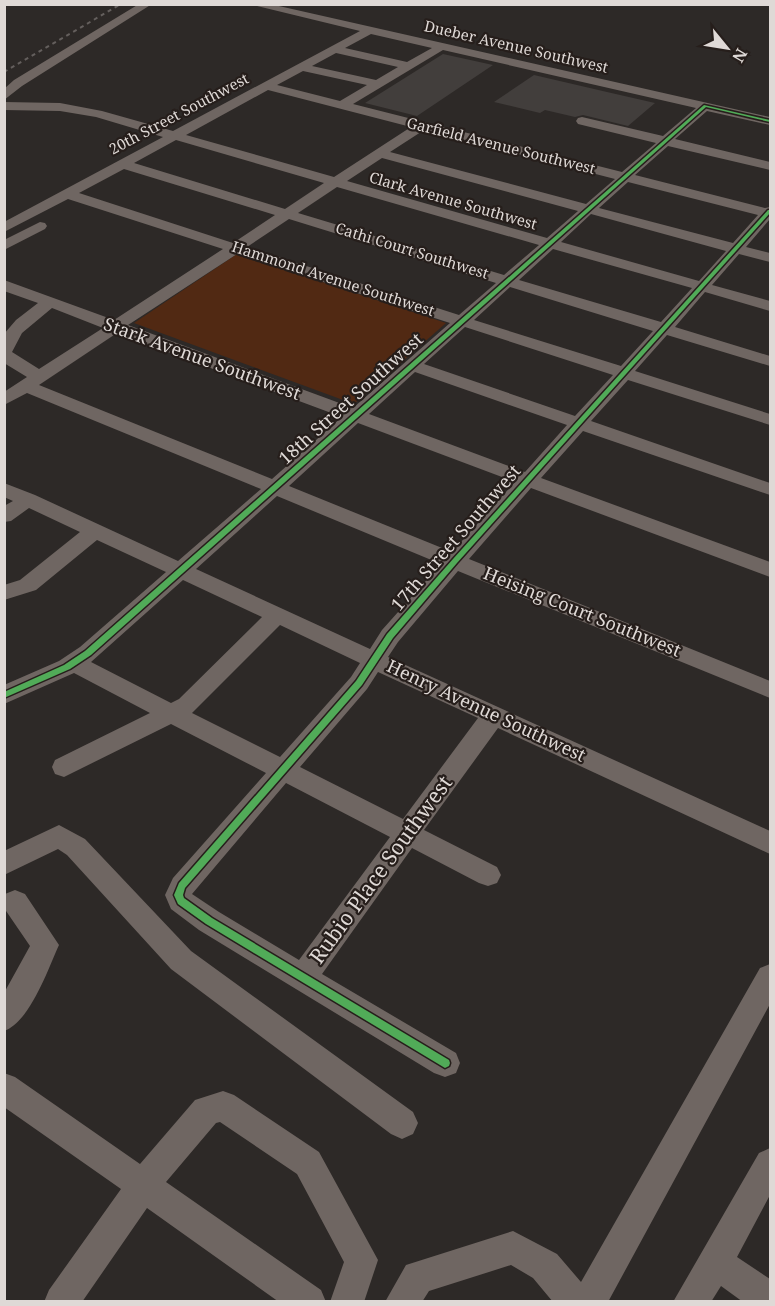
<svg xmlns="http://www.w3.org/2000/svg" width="775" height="1306" viewBox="0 0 775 1306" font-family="'Noto Serif',serif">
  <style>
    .green { fill: #512913 }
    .building { fill: #423e3c }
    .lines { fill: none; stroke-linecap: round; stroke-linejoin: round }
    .minor { fill: #6f6662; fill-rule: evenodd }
    .rail { stroke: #645f5d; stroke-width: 2; stroke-dasharray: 4 4; stroke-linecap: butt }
    .cycleway-casing { stroke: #261e1b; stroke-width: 3 }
    .cycleway { fill: #51ab58; fill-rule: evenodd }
    .labels { text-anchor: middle; stroke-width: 4.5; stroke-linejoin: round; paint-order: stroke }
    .far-street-label { font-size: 15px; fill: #dfd9d6; stroke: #261e1b }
    .street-label { font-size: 18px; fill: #dfd9d6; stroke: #261e1b }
    .near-street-label { font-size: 21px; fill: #dfd9d6; stroke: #261e1b }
  </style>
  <rect width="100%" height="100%" fill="#2d2927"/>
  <path class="green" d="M237,254L446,323L354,404L134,323Z"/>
  <path class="building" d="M443,54L493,65L417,116L365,103Z
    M534,75L607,92L655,103L628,126L583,115L575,117L545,110L540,113L494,102Z"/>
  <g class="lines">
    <path class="minor" d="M139,4H152L22,86L4,100V89L14,80Z
      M249,4H270L770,117V125L707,111L675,139L770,162V170L668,146L635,175L765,208L770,207V219L746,247L770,253V262L739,254L712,285L770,301V311L705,292L675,327L770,356V366L667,335L635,371L770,414V425L628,380L591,421L770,483V495L583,431L541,478L770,562V577L531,488L469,559L770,681V698L458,571L398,642L388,657L770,831V854L498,728L424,830L497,867L501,875L497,883L488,886L479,883L412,848L322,974L456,1053L460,1063L456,1073L445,1077L434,1073L199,930L171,909L165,895L173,878L266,773L171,724L64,777L55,774L52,767L55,760L150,713L74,673L4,704V685L59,661L80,647L166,572L97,540L36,590L4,600V585L20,580L80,532L29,508L11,521L4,522V506L13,501L4,497V483L35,495L178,561L261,489L27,393L4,405V392L27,377L4,363V334L16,320L38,303L4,291V280L114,320L223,249L68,199L4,232V222L163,137L96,117L60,111L4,110V102L60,103L102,111L173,131L360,31ZM371,34L432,48L407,62L345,48ZM443,50L696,108L663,136L582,117L578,118L576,121L578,124L656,143L622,172L353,104ZM336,53L398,67L376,80L312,66ZM303,71L367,85L340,101L277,85ZM268,90L411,127L334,177L186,135ZM424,130L615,179L586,204L390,152ZM176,140L324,183L285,209L134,163ZM382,158L578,211L547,238L347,181ZM124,169L275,215L233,243L79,193ZM628,182L758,215L733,243L599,208ZM337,187L539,245L504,275L298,213ZM591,214L726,251L699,281L561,242ZM289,219L496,283L459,315L247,247ZM553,249L692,288L661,322L519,280ZM237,254L450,323L353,408L128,325ZM510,287L653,331L621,366L474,320ZM52,308L103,328L39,369L12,352L22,333ZM465,327L613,375L575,416L424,364ZM117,333L342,417L272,479L39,385ZM415,372L567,425L525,472L369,414ZM358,423L515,482L452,552L289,486ZM277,496L441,564L382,630L370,649L196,569ZM183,580L262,617L179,699L171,703L91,662ZM280,625L360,663L351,677L280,757L192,713ZM378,672L478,718L403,819L300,767L367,689ZM286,783L390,837L299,960L219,912L192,894Z
      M40,222L45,223L47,226L45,229L4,250V240Z
      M59,825L85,839L191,951L413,1112L418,1123L413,1134L402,1139L391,1134L171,969L67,855L58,849L4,875V851Z
      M15,890L25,894L59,945C48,969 30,1022 4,1031V993L30,946L4,908L5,894Z
      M770,964V1004L608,1302H553L533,1278L511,1265L429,1291L422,1302H385L406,1265L513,1231L557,1254L581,1282L760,968Z
      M4,1073L15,1077L140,1164L195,1100L223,1091L234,1095L319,1152L378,1260L364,1302H330L344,1262L297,1174L220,1122L216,1123L166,1182L321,1290L326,1302H279L147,1208L82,1302H44L49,1290L121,1189L4,1107Z
      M770,1148V1195L737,1257L770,1279V1302H743L721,1286L711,1302H673L759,1153Z"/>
    <path class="rail" d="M4,72L121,4"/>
    <defs>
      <path id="cycleway" d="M704,105L770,120V122L706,107L91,655L70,669L4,698V692L64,665L85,651Z
        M768,210H770V213L457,563L393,638L362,685L185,888L183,895L184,898L212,918L449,1060L450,1063L449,1066L445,1068L206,924L178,904L174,895L179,883L356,681L387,634L453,559Z"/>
    </defs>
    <use href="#cycleway" class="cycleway-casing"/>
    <use href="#cycleway" class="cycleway"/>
  </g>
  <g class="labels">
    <g class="far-street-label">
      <text transform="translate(516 47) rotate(13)" y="5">Dueber Avenue Southwest</text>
      <text transform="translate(179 114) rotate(-28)" y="5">20th Street Southwest</text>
      <text transform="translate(501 146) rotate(14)" y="5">Garfield Avenue Southwest</text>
      <text transform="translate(453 201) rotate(16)" y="5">Clark Avenue Southwest</text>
      <text transform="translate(412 251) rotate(17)" y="5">Cathi Court Southwest</text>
      <text transform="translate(333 279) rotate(18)" y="5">Hammond Avenue Southwest</text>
    </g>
    <g class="street-label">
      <text transform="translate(202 359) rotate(20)" y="6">Stark Avenue Southwest</text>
      <text transform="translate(351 399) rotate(-42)" y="6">18th Street Southwest</text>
      <text transform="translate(456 538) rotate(-49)" y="6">17th Street Southwest</text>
      <text transform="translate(582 612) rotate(22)" y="6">Heising Court Southwest</text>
      <text transform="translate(486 711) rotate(25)" y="6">Henry Avenue Southwest</text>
    </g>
    <g class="near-street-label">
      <text transform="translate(381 870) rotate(-54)" y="7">Rubio Place Southwest</text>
    </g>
  </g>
  <rect width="775" height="1306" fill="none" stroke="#dfd9d6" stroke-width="12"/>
  <g transform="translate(727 48) rotate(120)" stroke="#261e1b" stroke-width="4.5" paint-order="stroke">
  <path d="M0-4.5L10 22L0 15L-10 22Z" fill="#dfd9d6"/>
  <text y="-9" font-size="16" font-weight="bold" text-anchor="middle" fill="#dfd9d6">N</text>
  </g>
</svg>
